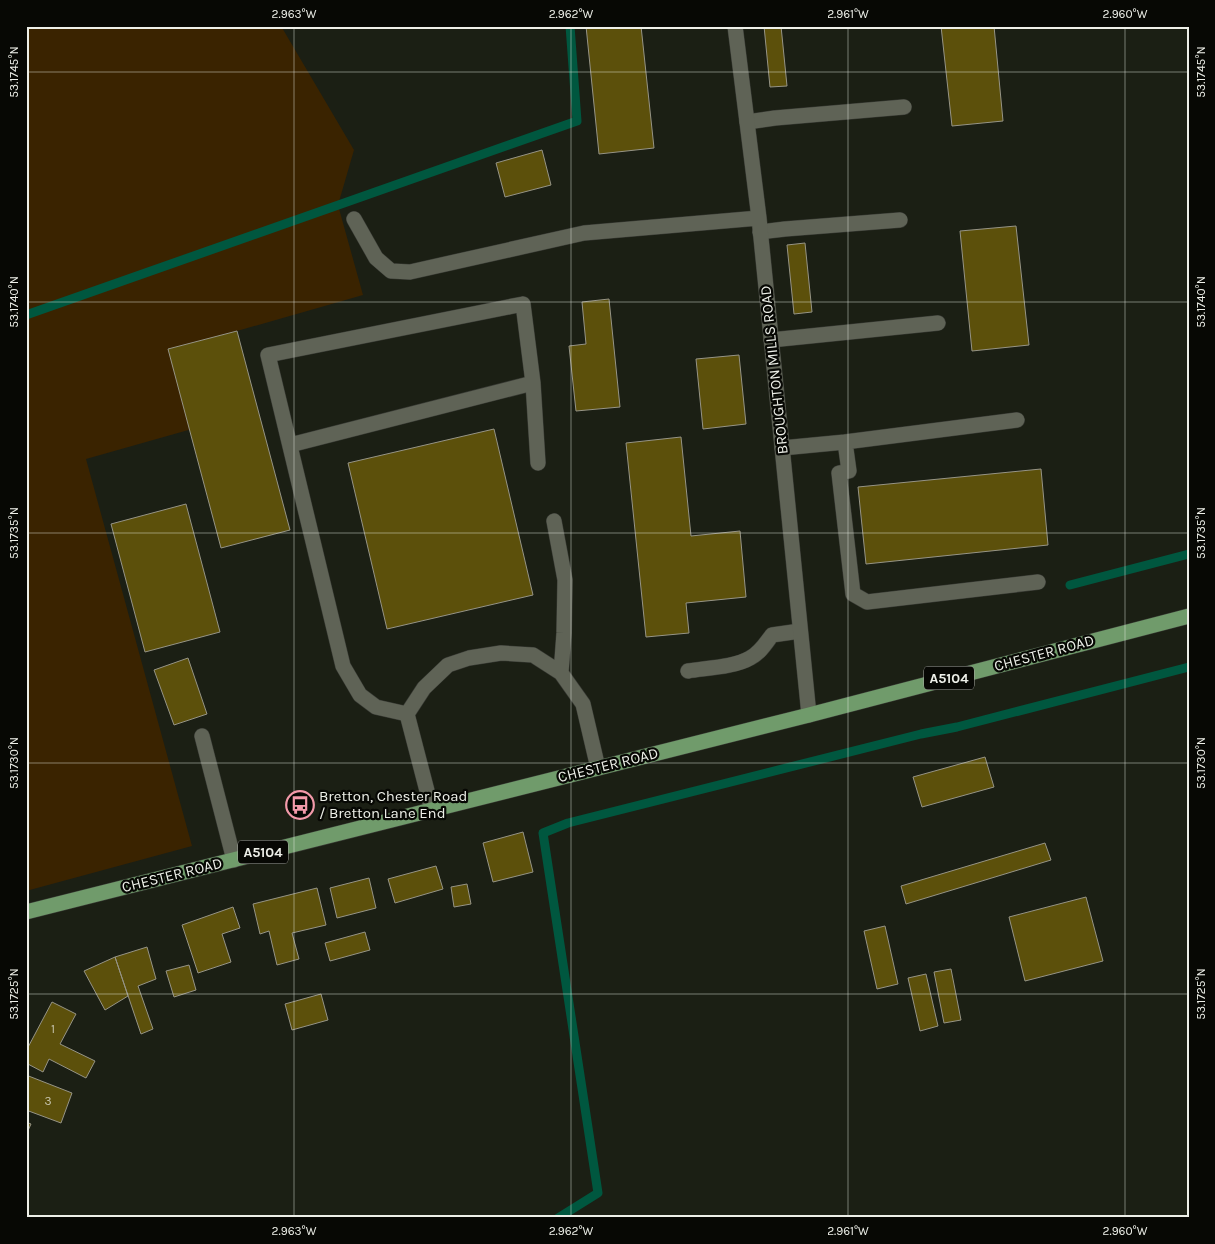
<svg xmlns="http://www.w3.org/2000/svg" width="1215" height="1244" viewBox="0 0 1215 1244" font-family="Karla,sans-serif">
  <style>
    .green { fill: #3a2300 }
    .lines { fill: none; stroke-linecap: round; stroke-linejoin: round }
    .stream { stroke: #00573f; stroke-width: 9 }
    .building { fill: #5c500b; stroke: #969486 }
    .lane-casing { stroke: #393b35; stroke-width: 16 }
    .street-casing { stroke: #393b35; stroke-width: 16 }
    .primary-casing { stroke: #393b35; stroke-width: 16 }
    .lane { stroke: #5f6356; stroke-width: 15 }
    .street { stroke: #5f6356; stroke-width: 15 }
    .primary { stroke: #709b6b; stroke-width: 15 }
    .ticks { fill: none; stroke: #edefe8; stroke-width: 1; stroke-opacity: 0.45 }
    .labels { text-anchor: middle; stroke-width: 4.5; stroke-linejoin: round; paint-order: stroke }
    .number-label { font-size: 12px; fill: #c9c7b1 }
    .shield { fill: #070804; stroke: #a8aaa4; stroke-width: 1 }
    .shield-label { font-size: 14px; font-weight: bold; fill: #edefe8 }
    .street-label { font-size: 15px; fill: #edefe8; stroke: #070804 }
    .poi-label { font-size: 15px; fill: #edefe8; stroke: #070804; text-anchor: start }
    .neatline { fill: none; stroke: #edefe8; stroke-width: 2 }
    .ticks-label { font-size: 12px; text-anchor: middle; fill: #edefe8 }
  </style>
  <rect width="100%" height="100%" fill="#1b1f14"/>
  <path class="green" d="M26,26H281L354,150L338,205L363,295L237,331L169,349L192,429L86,459L192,846L26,891Z"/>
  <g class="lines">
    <path class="stream" d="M26,315L577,121L570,26
      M1070,585L1189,554
      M558,1218L598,1193L543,833L568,823L921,734L957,727L1189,667"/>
  </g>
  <path class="building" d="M586,26H641L654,148L599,154Z
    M764,26H781L787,86L770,87Z
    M941,26H994L1003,121L952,126Z
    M542,150L551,185L505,197L496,163Z
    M1016,226L1029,345L972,351L960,231Z
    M805,243L812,312L794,314L787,245Z
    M609,299L620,407L576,411L569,346L586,344L582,302Z
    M237,331L290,530L221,548L168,349Z
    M739,355L746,424L703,429L696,359Z
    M494,429L533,595L387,629L348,463Z
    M681,437L691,536L740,531L746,597L686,603L689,633L646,637L626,443Z
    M1041,469L1048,545L866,564L858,487Z
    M186,504L220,632L145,652L111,524Z
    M188,658L207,714L174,725L154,670Z
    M985,757L994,787L922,807L913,777Z
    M523,832L533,872L493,882L483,843Z
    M1045,843L1051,860L906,904L901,886Z
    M436,866L443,889L395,903L388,879Z
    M369,878L376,908L337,918L330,888Z
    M467,884L471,904L454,907L451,887Z
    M317,888L326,925L292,933L299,959L277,965L269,931L260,934L253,904Z
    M1086,897L1103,961L1025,981L1009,917Z
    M233,907L240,928L222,934L231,962L198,973L182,925Z
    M885,926L898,984L877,989L864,931Z
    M365,932L370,950L330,961L325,943Z
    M147,947L156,979L138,986L153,1029L141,1034L115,957Z
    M115,957L128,996L105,1010L84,971Z
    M189,965L196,990L174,997L166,971Z
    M951,969L961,1020L944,1023L934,972Z
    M926,974L938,1026L920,1031L908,978Z
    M321,994L328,1020L292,1030L285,1004Z
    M52,1002L76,1014L60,1044L95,1061L86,1078L49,1059L43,1072L26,1063V1051Z
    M26,1075L72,1093L61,1123L26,1110Z
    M26,1122L31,1124L26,1135Z"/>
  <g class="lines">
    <defs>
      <path id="lane" d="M747,122L775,118L904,107
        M760,232L785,229L900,220
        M771,340L938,323
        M533,383L538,463
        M845,442L849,471L839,473L853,594L867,602L1038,582
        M290,445L533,383L523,304L268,355L343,666L360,695L376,707L407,714L432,810
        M782,448L845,442L1017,420
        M554,521L565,580L564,633L561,673
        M688,671C706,668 735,667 750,658C760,653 766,643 772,635L800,631
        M407,714L424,688L448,665L469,658L501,653L533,655L561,673L583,704L598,768
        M202,736L234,860"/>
      <path id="street" d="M735,26L759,218L809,715
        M354,219L376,258L391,271L410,272L584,233L759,218"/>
      <path id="primary" d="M26,912L809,715L1189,616"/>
    </defs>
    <use href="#lane" class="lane-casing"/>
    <use href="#street" class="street-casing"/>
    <use href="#primary" class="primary-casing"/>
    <use href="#lane" class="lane"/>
    <use href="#street" class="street"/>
    <use href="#primary" class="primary"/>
  </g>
  <path class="ticks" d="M294,26V1218M571,26V1218M848,26V1218M1125,26V1218M26,72H1189M26,302H1189M26,533H1189M26,763H1189M26,994H1189"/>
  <defs>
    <symbol id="bus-ring" viewBox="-11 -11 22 22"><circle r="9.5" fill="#070804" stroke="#f39aaa" stroke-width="1.5"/><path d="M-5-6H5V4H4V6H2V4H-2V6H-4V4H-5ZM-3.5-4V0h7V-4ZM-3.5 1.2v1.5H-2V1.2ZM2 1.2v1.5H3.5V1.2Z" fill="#f39aaa"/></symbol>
  </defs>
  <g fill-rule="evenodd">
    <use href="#bus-ring" x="284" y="789" width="32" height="32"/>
  </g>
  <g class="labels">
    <g class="number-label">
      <text x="53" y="1033">1</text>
      <text x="48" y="1105">3</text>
    </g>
    <g class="shield">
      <rect x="924" y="666.5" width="50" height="23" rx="4"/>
      <rect x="238" y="840.5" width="50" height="23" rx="4"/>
    </g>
    <g class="shield-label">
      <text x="949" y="683">A5104</text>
      <text x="263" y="857">A5104</text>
    </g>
    <g class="street-label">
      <text transform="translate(774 370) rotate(-96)" y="5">BROUGHTON MILLS ROAD</text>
      <text transform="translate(1044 653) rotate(-15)" y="5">CHESTER ROAD</text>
      <text transform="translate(608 765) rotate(-14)" y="5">CHESTER ROAD</text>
      <text transform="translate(172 875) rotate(-14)" y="5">CHESTER ROAD</text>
    </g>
    <g class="poi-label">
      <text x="319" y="801">Bretton, Chester Road<tspan x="319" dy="17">/ Bretton Lane End</tspan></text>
    </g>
  </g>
  <rect width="1215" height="1244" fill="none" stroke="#070804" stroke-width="55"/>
  <rect x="28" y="28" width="1160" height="1188" class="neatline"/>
  <g class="ticks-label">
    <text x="294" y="18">2.963°W</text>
    <text x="571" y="18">2.962°W</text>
    <text x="848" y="18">2.961°W</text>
    <text x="1125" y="18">2.960°W</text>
    <text transform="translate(14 72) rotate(-90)" y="4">53.1745°N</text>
    <text transform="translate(1201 72) rotate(-90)" y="4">53.1745°N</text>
    <text transform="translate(14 302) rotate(-90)" y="4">53.1740°N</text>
    <text transform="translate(1201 302) rotate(-90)" y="4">53.1740°N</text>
    <text transform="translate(14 533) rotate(-90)" y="4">53.1735°N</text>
    <text transform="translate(1201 533) rotate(-90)" y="4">53.1735°N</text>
    <text transform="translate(14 763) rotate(-90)" y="4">53.1730°N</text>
    <text transform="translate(1201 763) rotate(-90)" y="4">53.1730°N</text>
    <text transform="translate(14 994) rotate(-90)" y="4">53.1725°N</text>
    <text transform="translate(1201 994) rotate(-90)" y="4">53.1725°N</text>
    <text x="294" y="1235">2.963°W</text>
    <text x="571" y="1235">2.962°W</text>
    <text x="848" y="1235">2.961°W</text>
    <text x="1125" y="1235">2.960°W</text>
  </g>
</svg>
